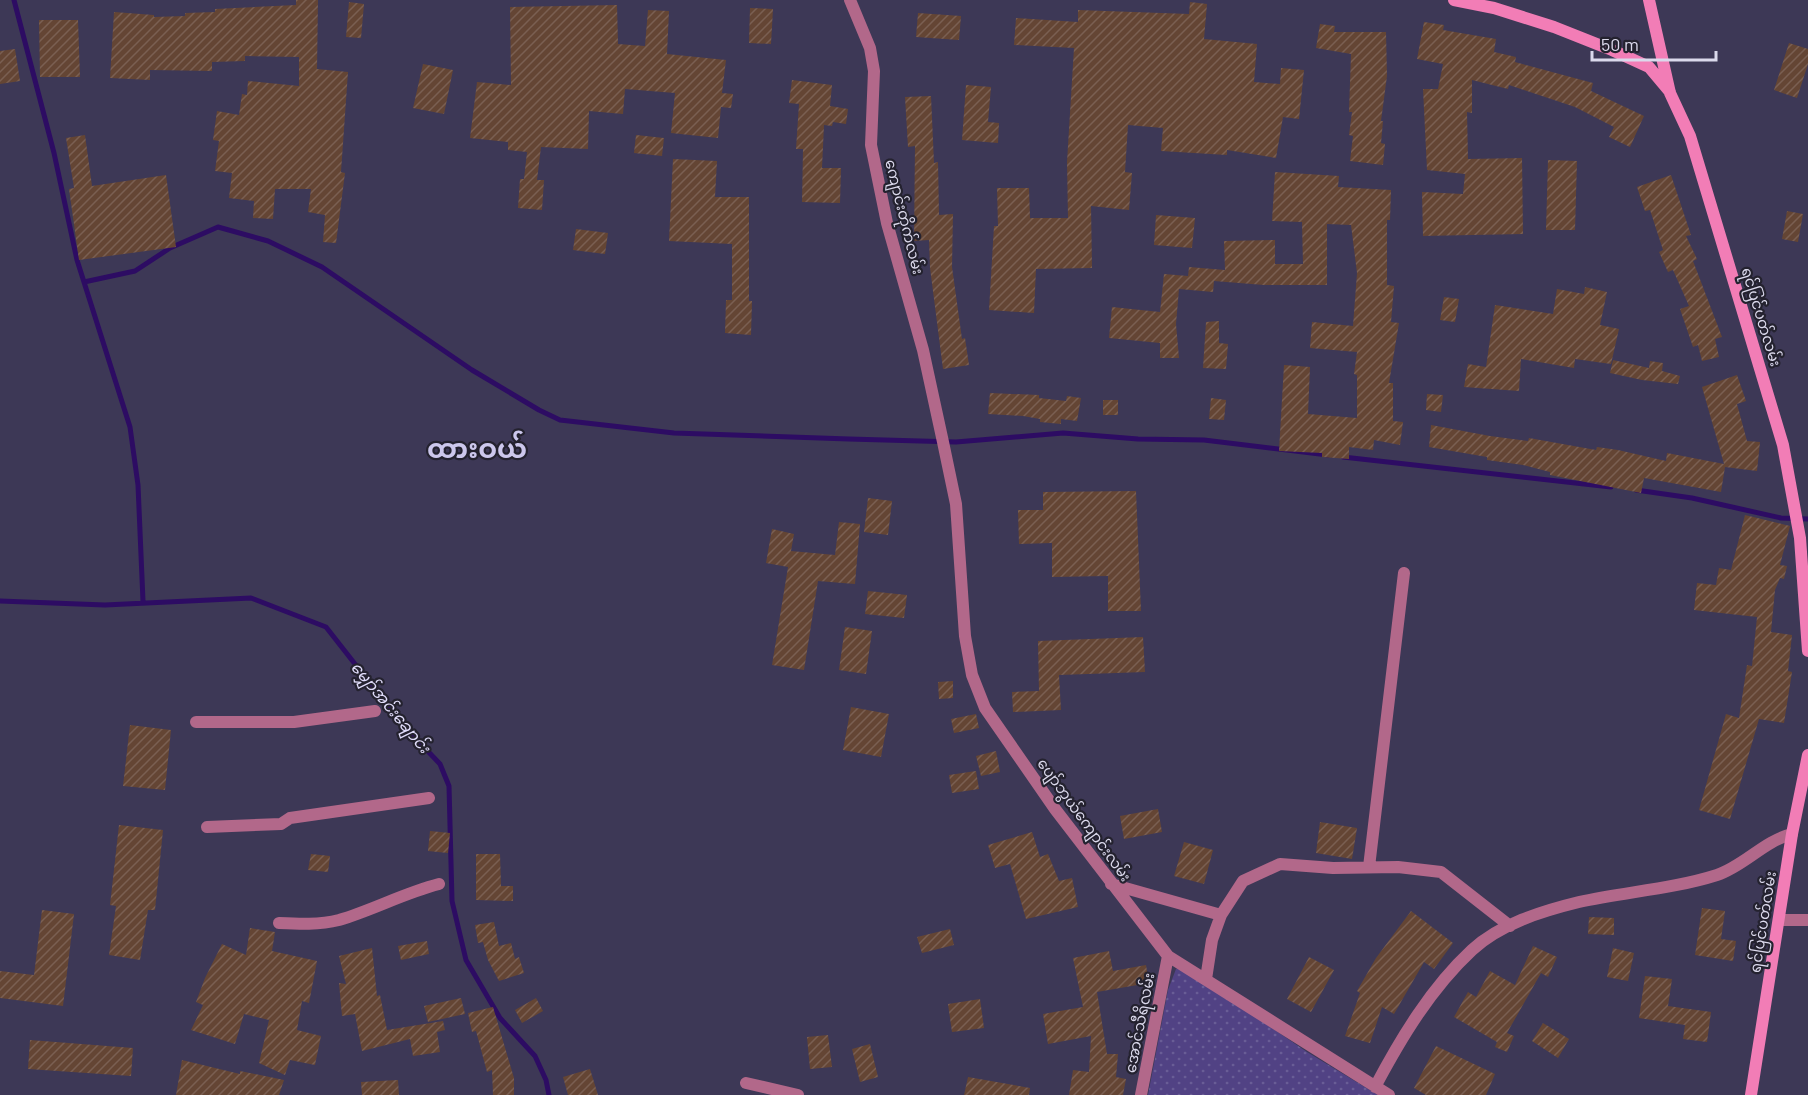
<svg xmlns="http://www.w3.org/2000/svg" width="1808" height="1095" viewBox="0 0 1808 1095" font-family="Barlow,'Noto Sans Myanmar',sans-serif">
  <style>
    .grass { fill: url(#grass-dots) }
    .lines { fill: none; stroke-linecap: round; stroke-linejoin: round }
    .stream { stroke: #2d0c63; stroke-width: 5 }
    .building { fill: url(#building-hatch) }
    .street { stroke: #b2688a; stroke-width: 12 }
    .secondary { stroke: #f27db6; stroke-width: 12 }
    .labels { text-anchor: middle; stroke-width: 4.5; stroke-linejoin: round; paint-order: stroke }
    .street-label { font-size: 15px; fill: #dbd9ec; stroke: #24222f }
    .water-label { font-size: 16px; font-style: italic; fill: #e1ddfb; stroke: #24222f }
    .town-label { font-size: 27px; font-weight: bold; fill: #ccc7ec; stroke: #24222f }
  </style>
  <defs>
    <pattern id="grass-dots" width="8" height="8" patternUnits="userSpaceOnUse" patternTransform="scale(1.5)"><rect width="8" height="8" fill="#514284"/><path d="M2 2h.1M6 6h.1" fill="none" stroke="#695d96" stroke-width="1.8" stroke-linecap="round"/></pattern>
    <pattern id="building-hatch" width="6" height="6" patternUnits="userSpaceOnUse" patternTransform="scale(1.5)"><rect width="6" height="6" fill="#644534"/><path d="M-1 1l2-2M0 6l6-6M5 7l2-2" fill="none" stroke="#7a5f52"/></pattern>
  </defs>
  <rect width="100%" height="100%" fill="#3d3856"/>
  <path class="grass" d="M1184,968L1307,1052L1378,1095H1148L1168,990L1176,969Z"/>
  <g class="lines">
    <path class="stream" d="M14,0L54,153L77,260L130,427L138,485L143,601
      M84,282L135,271L170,248L218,227L268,241L322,267L472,370L539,410L560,420L674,433L849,439L956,442L1063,433L1138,439L1204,440L1328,455
      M1343,457L1611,487
      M1636,490L1692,498L1781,518L1808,519
      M0,601L105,605L251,598L326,627L402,724L440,764L449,786L452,901L466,960L500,1018L535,1056L546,1080L549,1095"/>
  </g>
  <path class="building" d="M296,0H318L317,69L348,72L341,172L345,173L336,243L323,242L325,215L308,212L311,189H275L273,219L253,218L254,201L229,198L232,173L215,171L219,141L213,140L217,111L239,115L242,94L247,95L248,81L299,86V57L245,56V61L212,62V71L150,70V80L110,78L114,12L154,15V17L185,16V13L215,12V9L296,5Z
    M349,2L364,4L361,38L346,37Z
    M1190,2L1207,4L1204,39L1257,44L1254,82L1280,84L1281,68L1304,70L1299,119L1283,117L1276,158L1227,150V155L1161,151L1163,128L1128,125L1125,172L1132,173L1129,210L1091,206L1092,268L1036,269L1034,313L989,310L994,226H998L997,188H1029L1030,218H1068L1067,162L1074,48L1014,45L1016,18L1078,22V10L1189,14Z
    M617,5L618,44L645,46L648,10L669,11L667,54L726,60L722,93L733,94L731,108L721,107L718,138L671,133L675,93L625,89L623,114L589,111L588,149L541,147L537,180H544L542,210L518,208L520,179H524L527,152L508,150V142L470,138L477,82L511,85L510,7Z
    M750,8L773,9L771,44L749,43Z
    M918,13L961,16L959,40L916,37Z
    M39,20H78L80,77H40Z
    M1424,22L1444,25L1443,30L1496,39L1494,52L1516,57L1515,62L1593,83L1591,91L1644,116L1630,147L1609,137L1614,127L1575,107L1509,85L1508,89L1472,80V113L1467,112L1468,159L1522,158L1523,234L1423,236L1422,192L1463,194L1465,174L1427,170L1423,89H1438L1443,64L1417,59Z
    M1320,24L1335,26L1334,32H1386L1387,76L1381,121H1383L1381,143L1385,144L1383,165L1350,161L1353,136L1349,135L1352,112H1349L1351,54L1316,48Z
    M1789,43L1808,49V64L1797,98L1774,90Z
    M15,49L20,81L0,84V51Z
    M423,64L453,70L444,114L413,108Z
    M792,80L832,85L830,106L848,109L846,124L833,122L832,126L824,125L822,168H841L840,203L802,202L803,149H796L799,104L789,103Z
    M966,85L991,87L988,122L999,123L998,143L962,140Z
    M931,96L934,163L938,162L939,215L953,214L952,267L962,339L965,338L969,365L943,369L930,268L929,240L914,241L915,146L908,147L905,97Z
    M85,135L92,186L166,175L176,247L79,260L69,189L74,188L66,138Z
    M636,135L664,138L662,156L634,153Z
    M673,159L717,161L715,197H749V301H752L751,335L725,333L726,300H732V244L669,241Z
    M1548,160L1577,161L1575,230H1546Z
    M1275,172L1339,176L1338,187L1391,190L1390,220H1387V285L1394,286L1391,322L1399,323L1389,383H1393V421L1403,422L1400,445L1374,440L1373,450L1349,447V459L1322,457V453L1279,451L1284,365L1310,367L1308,414L1357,418V375L1354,374L1357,352L1310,348L1312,322L1353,326L1357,273L1351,225L1327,224V285H1264L1214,281L1213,292L1179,289L1176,324L1179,358H1160V343L1109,338L1112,307L1160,312L1164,274L1188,276L1189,267L1225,270L1224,241L1275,240V264H1303L1302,222L1272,221Z
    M1671,175L1691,235L1686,236L1697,259L1693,261L1722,337L1715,339L1719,357L1702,361L1698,345L1693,347L1680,309L1689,306L1673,270L1668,272L1659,252L1663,250L1650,210L1645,211L1637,187Z
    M1787,211L1803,214L1798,242L1782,239Z
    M1156,215L1195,218L1192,248L1154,245Z
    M576,229L608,233L605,254L573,250Z
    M1585,287L1607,292L1600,325L1619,329L1611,364L1575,359L1574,368L1521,359L1519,391L1464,387L1468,364L1486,367L1495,305L1553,314L1557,289L1584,294Z
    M1444,297L1459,299L1455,322L1440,320Z
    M1219,321V343L1228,344L1226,369L1203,368L1206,322Z
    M1613,360L1649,368L1650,361L1663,363L1662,371L1680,376L1678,384L1642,380L1610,373Z
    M1737,375L1746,401L1737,404L1747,441L1760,442L1757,471L1725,467L1721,492L1644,478L1641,493L1550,475V472L1523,465L1487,460V457L1429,447L1431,425L1490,436L1528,441L1529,438L1596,450L1597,447L1618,450L1666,461L1667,453L1724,464L1702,387Z
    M990,393L1039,395V398L1066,401L1067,396L1081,398L1077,421L1061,419V424L1040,422V419L1023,416L988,414Z
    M1427,394L1443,395L1441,412L1426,410Z
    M1211,398L1226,400L1224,420L1209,419Z
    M1103,400H1118V415H1103Z
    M1136,491L1141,611H1108V576L1052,577V543L1019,544L1018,510H1043V492Z
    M868,498L892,501L888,535L864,532Z
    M1745,515L1790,526L1780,565L1787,566L1784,579L1780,578L1775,590L1771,632L1792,635L1788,671L1792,672L1784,723L1759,719L1730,819L1699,810L1726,714L1739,718L1747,665L1752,666L1757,617L1694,610L1697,583L1716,585L1719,568L1731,570Z
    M839,522L860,524L855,584L818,581L804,670L772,665L788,567L766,563L772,529L794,534L791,551L835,555Z
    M868,591L907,595L904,618L865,614Z
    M845,627L872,631L866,674L839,670Z
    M1143,637L1145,672L1059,675L1061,710L1013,712L1012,692L1039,691L1038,641Z
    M953,681V698L939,699L938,682Z
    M851,707L889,714L881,757L843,750Z
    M976,714L979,728L954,733L951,719Z
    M130,725L171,730L165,790L123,786Z
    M996,751L1000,772L981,776L976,756Z
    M976,771L979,789L952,793L949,775Z
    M1158,809L1162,832L1124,839L1120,816Z
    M1320,822L1357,828L1352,859L1316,853Z
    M119,825L163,830L155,910H148L140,960L109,955L116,906L110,905Z
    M430,831L450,833L448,853L428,851Z
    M1032,832L1040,857L1048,854L1059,881L1072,878L1078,907L1026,919L1010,864L995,868L988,845Z
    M1184,842L1213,850L1204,884L1174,876Z
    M311,854L330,856L328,872L308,870Z
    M476,854H500L501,886H513V901L476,900Z
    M1702,908L1725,911L1721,939L1736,941L1733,961L1695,955Z
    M42,910L74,914L63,1006L0,998V971L34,975Z
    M1411,911L1453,943L1434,969L1424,962L1394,1014L1382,1007L1370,1043L1345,1036L1360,993L1357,991L1376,958Z
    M1589,917L1614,918V935L1588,934Z
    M494,922L499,946L511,943L515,959L519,957L524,973L499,981L488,960L483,942L478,943L475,925Z
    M250,928L275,932L272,951L317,961L309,1003L302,1001L297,1030L321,1036L315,1065L290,1060L285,1075L259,1063L269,1020L244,1014L235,1044L191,1030L203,1005L196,1002L205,978L222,944L246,955Z
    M950,929L954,945L922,953L917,937Z
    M427,941L429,954L401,960L398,946Z
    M1533,946L1557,957L1548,977L1541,973L1507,1033L1514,1036L1507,1052L1495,1047L1497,1042L1454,1017L1468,992L1476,997L1490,971L1515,985Z
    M372,948L377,996L380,995L387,1030L443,1021L445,1030L437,1032L440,1052L413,1056L410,1039L362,1051L355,1014L342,1016L339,983L346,984L339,956Z
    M1613,948L1634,953L1628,981L1607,977Z
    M1109,951L1113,971L1146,965L1149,983L1097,992L1107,1054H1118L1116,1077L1126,1079L1123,1095H1069L1073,1070L1089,1072L1091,1036L1048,1044L1043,1014L1083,1007L1073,958Z
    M1309,957L1334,970L1311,1012L1287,999Z
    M1645,976L1672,979L1668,1006L1711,1012L1707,1042L1683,1039L1685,1025L1639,1018Z
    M461,998L465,1014L428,1022L424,1006Z
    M536,998L543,1011L522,1023L515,1010Z
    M980,999L984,1028L952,1032L948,1004Z
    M493,1007L514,1078V1095H493L492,1070L487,1072L476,1031L472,1032L468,1013Z
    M1543,1023L1569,1039L1558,1058L1532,1041Z
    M828,1035L832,1067L810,1069L807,1037Z
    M30,1040L133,1048L131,1076L28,1069Z
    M870,1044L878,1077L860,1082L852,1049Z
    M1436,1046L1495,1074L1486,1095H1426L1414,1088Z
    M182,1060L240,1074V1071L284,1080L279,1095H176Z
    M590,1069L598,1095H568L563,1077Z
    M968,1077L1030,1088L1029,1095H964Z
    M398,1080L399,1095H362L361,1082Z"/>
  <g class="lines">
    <path class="street" d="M850,0L870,48L874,71L871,145L887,223L923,350L943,442L956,504L965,636L972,675L985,708L1055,809L1168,956L1389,1095
      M196,722H294L375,711
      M207,827L281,824L290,818L429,798
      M1369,867L1404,573
      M1111,884L1221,915L1243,881L1280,864L1333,868L1398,867L1441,872L1510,926
      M1779,920H1808
      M279,923C299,924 319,925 339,920C373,910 404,893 439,884
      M1206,979L1212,940L1221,915
      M746,1083L798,1095
      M1375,1087C1401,1038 1431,988 1472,950C1500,924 1542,911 1579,902C1624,892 1673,889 1717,875C1744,866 1764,841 1792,834
      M1141,1095L1168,956"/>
    <path class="secondary" d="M1454,0L1494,8L1554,27L1612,50L1649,67L1670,92
      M1649,0L1670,93L1690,136L1783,445L1800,538L1808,651
      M1751,1095L1792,834L1808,755"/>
  </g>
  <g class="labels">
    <g class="street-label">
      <text transform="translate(904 217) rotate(76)" y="5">ကျောင်းတိုက်လမ်း</text>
      <text transform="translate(1761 317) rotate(73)" y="5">ရင်ပြင်ပတ်လမ်း</text>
      <text transform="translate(1084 820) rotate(54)" y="5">ပျော်ဘွယ်ကျောင်းလမ်း</text>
      <text transform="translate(1763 922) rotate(-81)" y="5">ရင်ပြင်ပတ်လမ်း</text>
      <text transform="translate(1140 1023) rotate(-79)" y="5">အောင်သီရိလမ်း</text>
    </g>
    <g class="water-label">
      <text transform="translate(391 707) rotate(50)" y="6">မျှော်အင်းချောင်း</text>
    </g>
    <g class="town-label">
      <text x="477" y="458">ထားဝယ်</text>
    </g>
  </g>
  <path d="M1592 51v9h124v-9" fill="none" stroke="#dbd9ec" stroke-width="3"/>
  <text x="1601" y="51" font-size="18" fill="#dbd9ec" stroke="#24222f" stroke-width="4.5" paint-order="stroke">50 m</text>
</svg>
